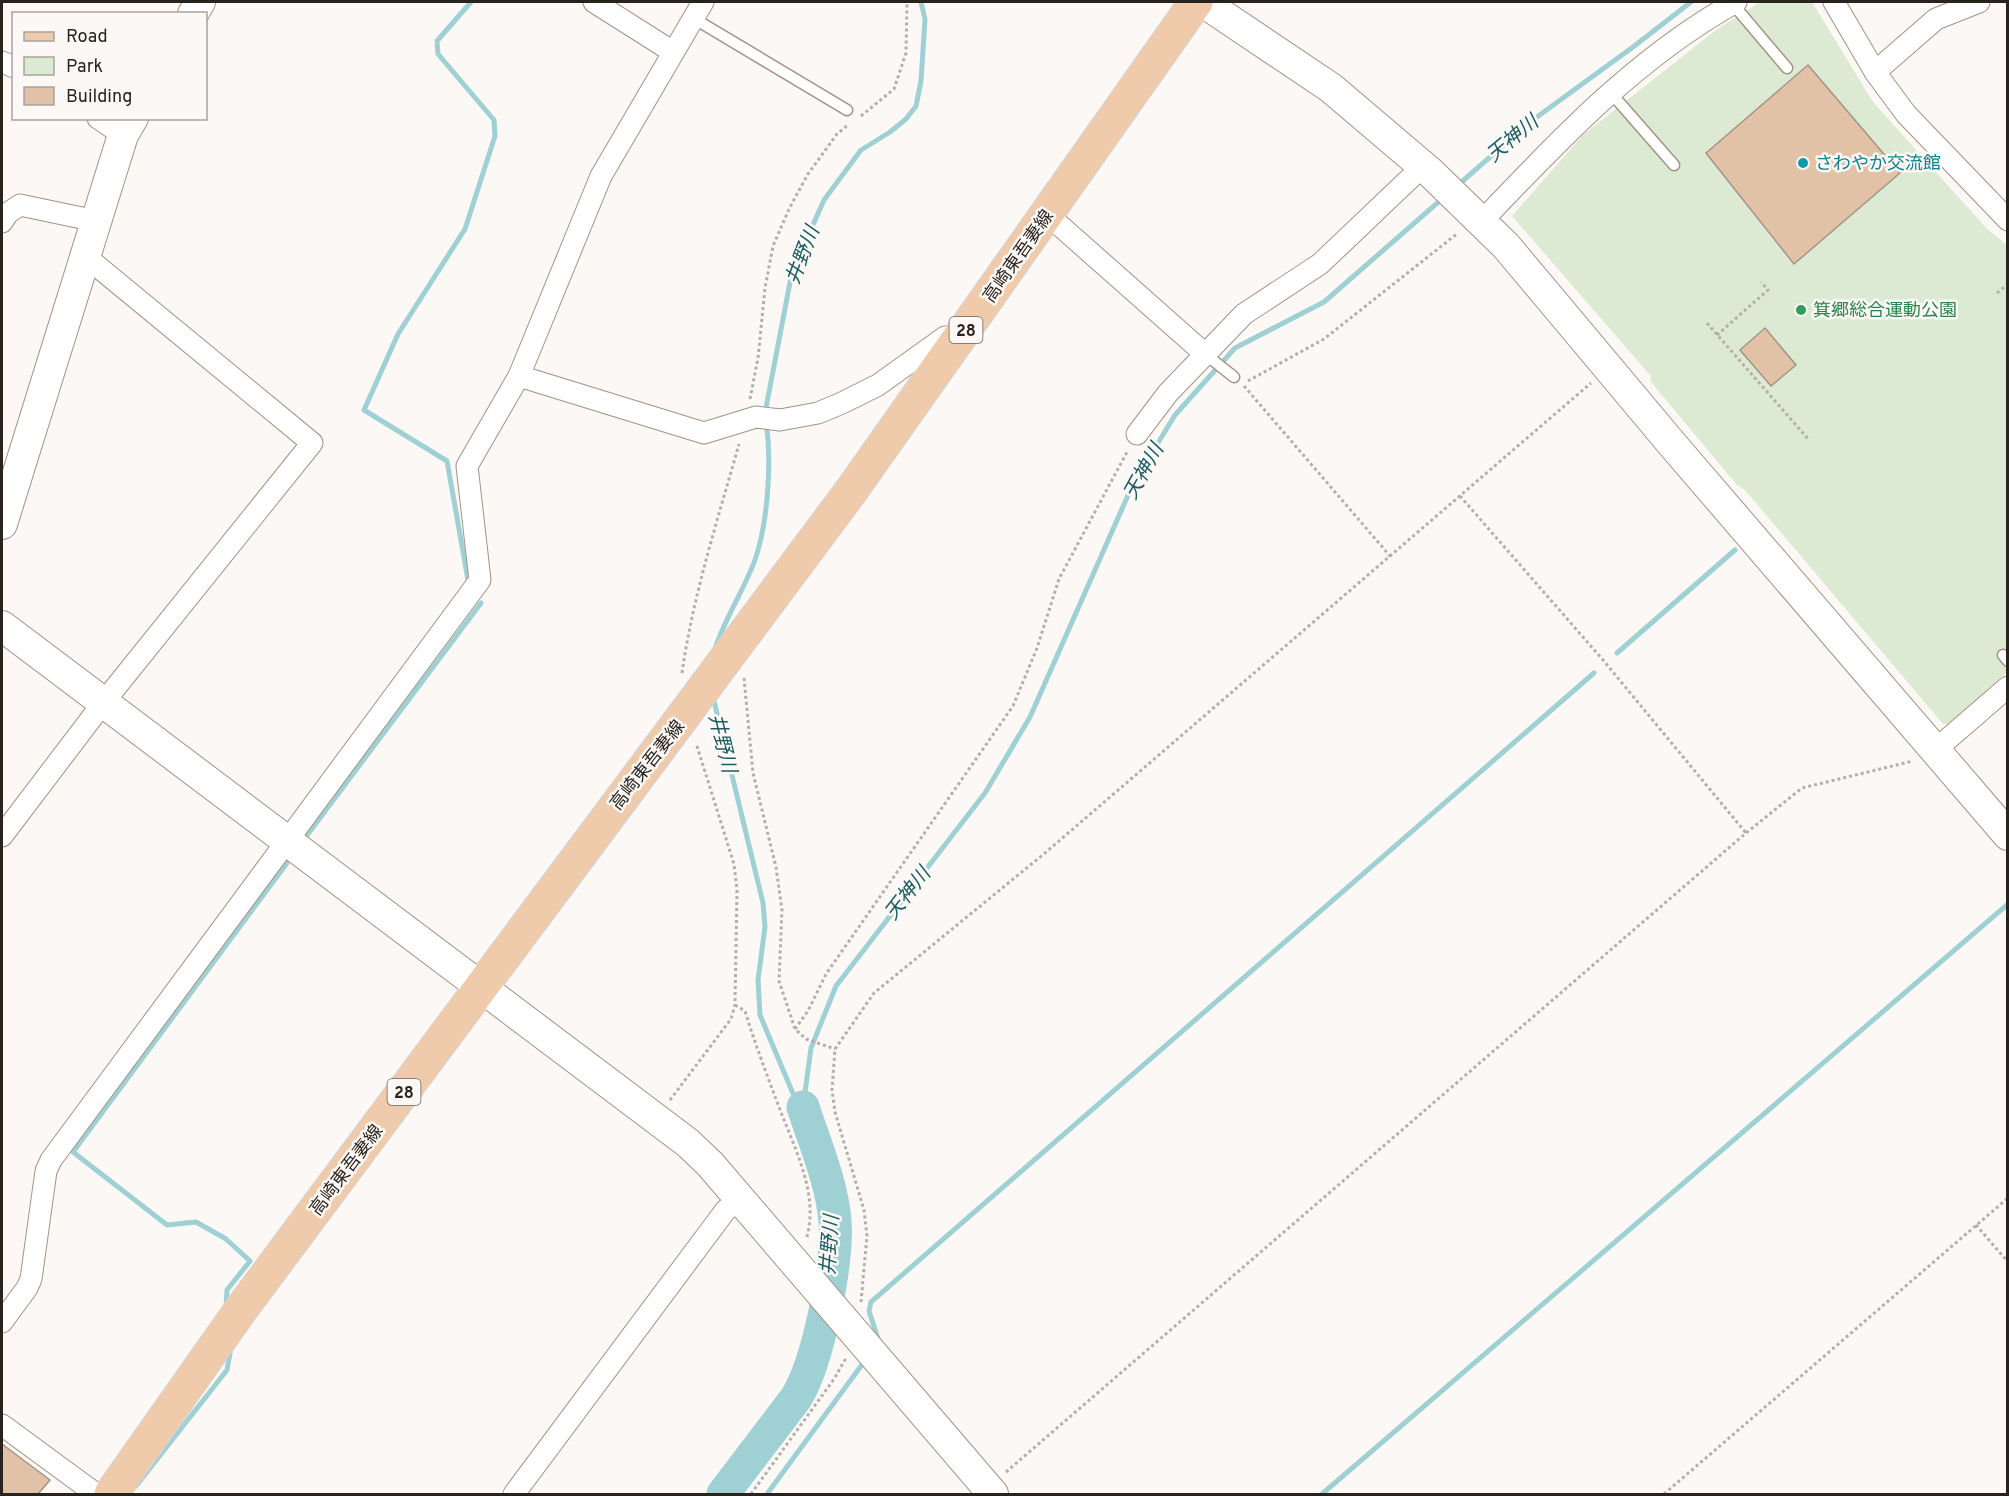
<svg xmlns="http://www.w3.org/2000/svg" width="2009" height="1496" viewBox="0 0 2009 1496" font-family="Overpass,'Noto Sans JP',sans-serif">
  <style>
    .green { fill: #dce9d3 }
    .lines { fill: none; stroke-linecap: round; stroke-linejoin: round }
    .stream { stroke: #9fd0d4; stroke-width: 5 }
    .river { stroke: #9fd0d4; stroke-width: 33 }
    .building { fill: #e2c2a7; stroke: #a59485; stroke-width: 1.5 }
    .lane-casing { stroke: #a49384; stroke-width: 13 }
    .street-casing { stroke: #a49384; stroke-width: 23 }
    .secondary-casing { stroke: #a49384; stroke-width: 32 }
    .primary-casing { stroke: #d4d3d2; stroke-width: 35 }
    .path { stroke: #b4afab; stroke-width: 3; stroke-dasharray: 3 3; stroke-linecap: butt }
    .lane { stroke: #fff; stroke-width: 10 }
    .street { stroke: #fff; stroke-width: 21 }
    .secondary { stroke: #fff; stroke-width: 30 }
    .primary { stroke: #efcbab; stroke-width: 33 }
    .culture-dot { fill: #0f9aa8; stroke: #fcf8f5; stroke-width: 2 }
    .leisure-dot { fill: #2e9e5b; stroke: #fcf8f5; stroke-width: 2 }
    .labels { text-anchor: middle; stroke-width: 5; stroke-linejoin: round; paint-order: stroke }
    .shield { fill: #fcf8f5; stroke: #68635e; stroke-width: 1.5 }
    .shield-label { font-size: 16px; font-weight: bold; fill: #29231d }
    .culture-label { font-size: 18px; fill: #0d838f; stroke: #fcf8f5; text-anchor: start }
    .street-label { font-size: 18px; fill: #29231d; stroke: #fcf8f5 }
    .leisure-label { font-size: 18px; fill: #27864d; stroke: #fcf8f5; text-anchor: start }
    .water-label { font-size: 20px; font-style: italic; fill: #1a5d62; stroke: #fcf8f5 }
  </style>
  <rect width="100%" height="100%" fill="#fcf8f5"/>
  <path class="green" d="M1760,2H1812L1873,102L1987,229L2007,245V672L1949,724H1943L1745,490L1737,485L1651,382L1650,375L1512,216L1583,135L1716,30Z"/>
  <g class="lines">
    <path class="stream" d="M1457,186L1530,122L1633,47L1691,2
      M765,413L792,272L824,200L861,150L890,132L906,119L916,106L921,81L925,19L921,2
      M468,580L447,461L364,410L398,334L465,229L495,136L494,120L438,54L437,41L471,2
      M715,649C725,618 744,590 755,560C768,522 772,461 766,422
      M1617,653L1735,550
      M713,697L763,903L765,927L758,980L760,1015L794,1096L803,1107
      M305,838L481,603
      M803,1107L811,1048L836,986L985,793L1030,717L1133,484L1175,415L1235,348L1324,302L1443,198
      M226,1308L227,1290L250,1261L226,1239L196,1222L167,1225L73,1152L287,863
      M879,1342L869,1311L871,1302L1594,673
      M136,1486L227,1370L231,1347
      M767,1494L861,1366
      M1322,1494L2008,904"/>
    <path class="river" d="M723,1494L796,1398C818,1363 838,1263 835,1221C832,1183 815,1144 803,1107"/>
  </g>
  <path class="building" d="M1808,65L1900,173L1794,264L1706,153Z
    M1765,328L1796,365L1771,386L1740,350Z
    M2,1444L50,1480L38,1494H2Z"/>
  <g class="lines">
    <defs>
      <path id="lane" d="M1732,3L1787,68
        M693,18L847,110
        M1611,93L1674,165
        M1205,354L1234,377
        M2003,655L2008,661"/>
      <path id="street" d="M594,2L673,52
        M1834,2L1875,72L1906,114L2008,220
        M2,62L14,67
        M1875,72L1936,19L1979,2
        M98,118L123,135
        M1048,215L1205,354
        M1482,221C1559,140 1637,57 1736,2
        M2,222L8,213L20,205L96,221
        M519,376L704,433L756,417L780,420L818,413L842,403L878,385L945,337L957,341
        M1137,434L1168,393L1244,314L1320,264L1423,166
        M1934,751L2008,687
        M2,836L103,703L312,443L85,256
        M2,1322L27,1288L31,1279L46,1171L51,1160L480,580L467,466L519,376L601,176L703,2
        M2,1425L96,1494
        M514,1494L725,1211L739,1198"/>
      <path id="secondary" d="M1203,2L1331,88L1431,173L1506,246L1672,444L2008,835
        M193,14L200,2
        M2,524L123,135L133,118
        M2,626L688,1143L710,1164L993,1494"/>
      <path id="primary" d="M111,1494L242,1308L851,491L1196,2"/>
    </defs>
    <use href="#lane" class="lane-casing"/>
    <use href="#street" class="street-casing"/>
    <use href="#secondary" class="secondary-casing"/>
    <use href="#primary" class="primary-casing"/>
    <path class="path" d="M861,116L894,89L906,53L907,2
      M1997,293L2008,284
      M1707,323L1809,440
      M1717,335L1768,290L1761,282
      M1248,381L1324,339L1458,233
      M1244,386L1390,556
      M750,399L758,358L765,288L773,246L790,207L808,174L837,134L848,125
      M1460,496L1603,660L1746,833
      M682,673C693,595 718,519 739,444
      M744,678L753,773L776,867L782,910L779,981L795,1029L806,1039L835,1049
      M735,1005L745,1011C755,1044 767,1075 779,1107C795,1150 820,1195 806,1240
      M795,1029L808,1011L826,974L1013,706L1037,648L1059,579L1127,452
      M670,1100L731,1019L735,1005L737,890L734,864L696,743
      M1976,1225L2008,1262
      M861,1302L867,1236L864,1210L835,1112L832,1090L835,1049L874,993L1045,853L1591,383
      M1006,1472L1746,833L1802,788L1913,761
      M751,1494L834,1379L846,1358
      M1664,1494L2008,1198"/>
    <use href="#lane" class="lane"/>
    <use href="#street" class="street"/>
    <use href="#secondary" class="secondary"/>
    <use href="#primary" class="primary"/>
  </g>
  <circle class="culture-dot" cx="1803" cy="163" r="6"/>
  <circle class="leisure-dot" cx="1801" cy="310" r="6"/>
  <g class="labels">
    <g class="shield">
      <rect x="949.5" y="317" width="33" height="26" rx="4.5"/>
      <rect x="387.5" y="1079" width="33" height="26" rx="4.5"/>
    </g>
    <g class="shield-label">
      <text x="966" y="336">28</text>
      <text x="404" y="1098">28</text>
    </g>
    <g class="culture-label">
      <text x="1815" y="169">さわやか交流館</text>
    </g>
    <g class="street-label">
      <text transform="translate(1018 256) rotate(-55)" y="6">高崎東吾妻線</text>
      <text transform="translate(647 765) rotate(-52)" y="6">高崎東吾妻線</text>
      <text transform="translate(346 1170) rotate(-53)" y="6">高崎東吾妻線</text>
    </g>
    <g class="leisure-label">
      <text x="1813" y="316">箕郷総合運動公園</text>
    </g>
    <g class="water-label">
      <text transform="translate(1512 138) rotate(-40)" y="7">天神川</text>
      <text transform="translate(802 255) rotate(-69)" y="7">井野川</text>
      <text transform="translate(1143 471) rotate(-61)" y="7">天神川</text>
      <text transform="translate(723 743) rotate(76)" y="7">井野川</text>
      <text transform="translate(907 893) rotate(-52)" y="7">天神川</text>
      <text transform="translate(829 1245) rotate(-86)" y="7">井野川</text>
    </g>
  </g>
  <rect width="2009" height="1496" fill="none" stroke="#29231d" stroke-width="6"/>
  <rect x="12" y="12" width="195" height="108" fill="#fcf8f5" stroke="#a8a39f" stroke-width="1.5"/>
  <rect x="24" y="32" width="30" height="9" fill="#efcbab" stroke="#a8a39f" stroke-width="1.5"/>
  <text x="66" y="42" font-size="18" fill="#29231d">Road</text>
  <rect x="24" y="57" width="30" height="18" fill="#dce9d3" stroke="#a8a39f" stroke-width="1.5"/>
  <text x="66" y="72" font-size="18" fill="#29231d">Park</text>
  <rect x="24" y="87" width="30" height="18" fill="#e2c2a7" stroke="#a8a39f" stroke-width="1.5"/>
  <text x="66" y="102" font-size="18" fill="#29231d">Building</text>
</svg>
